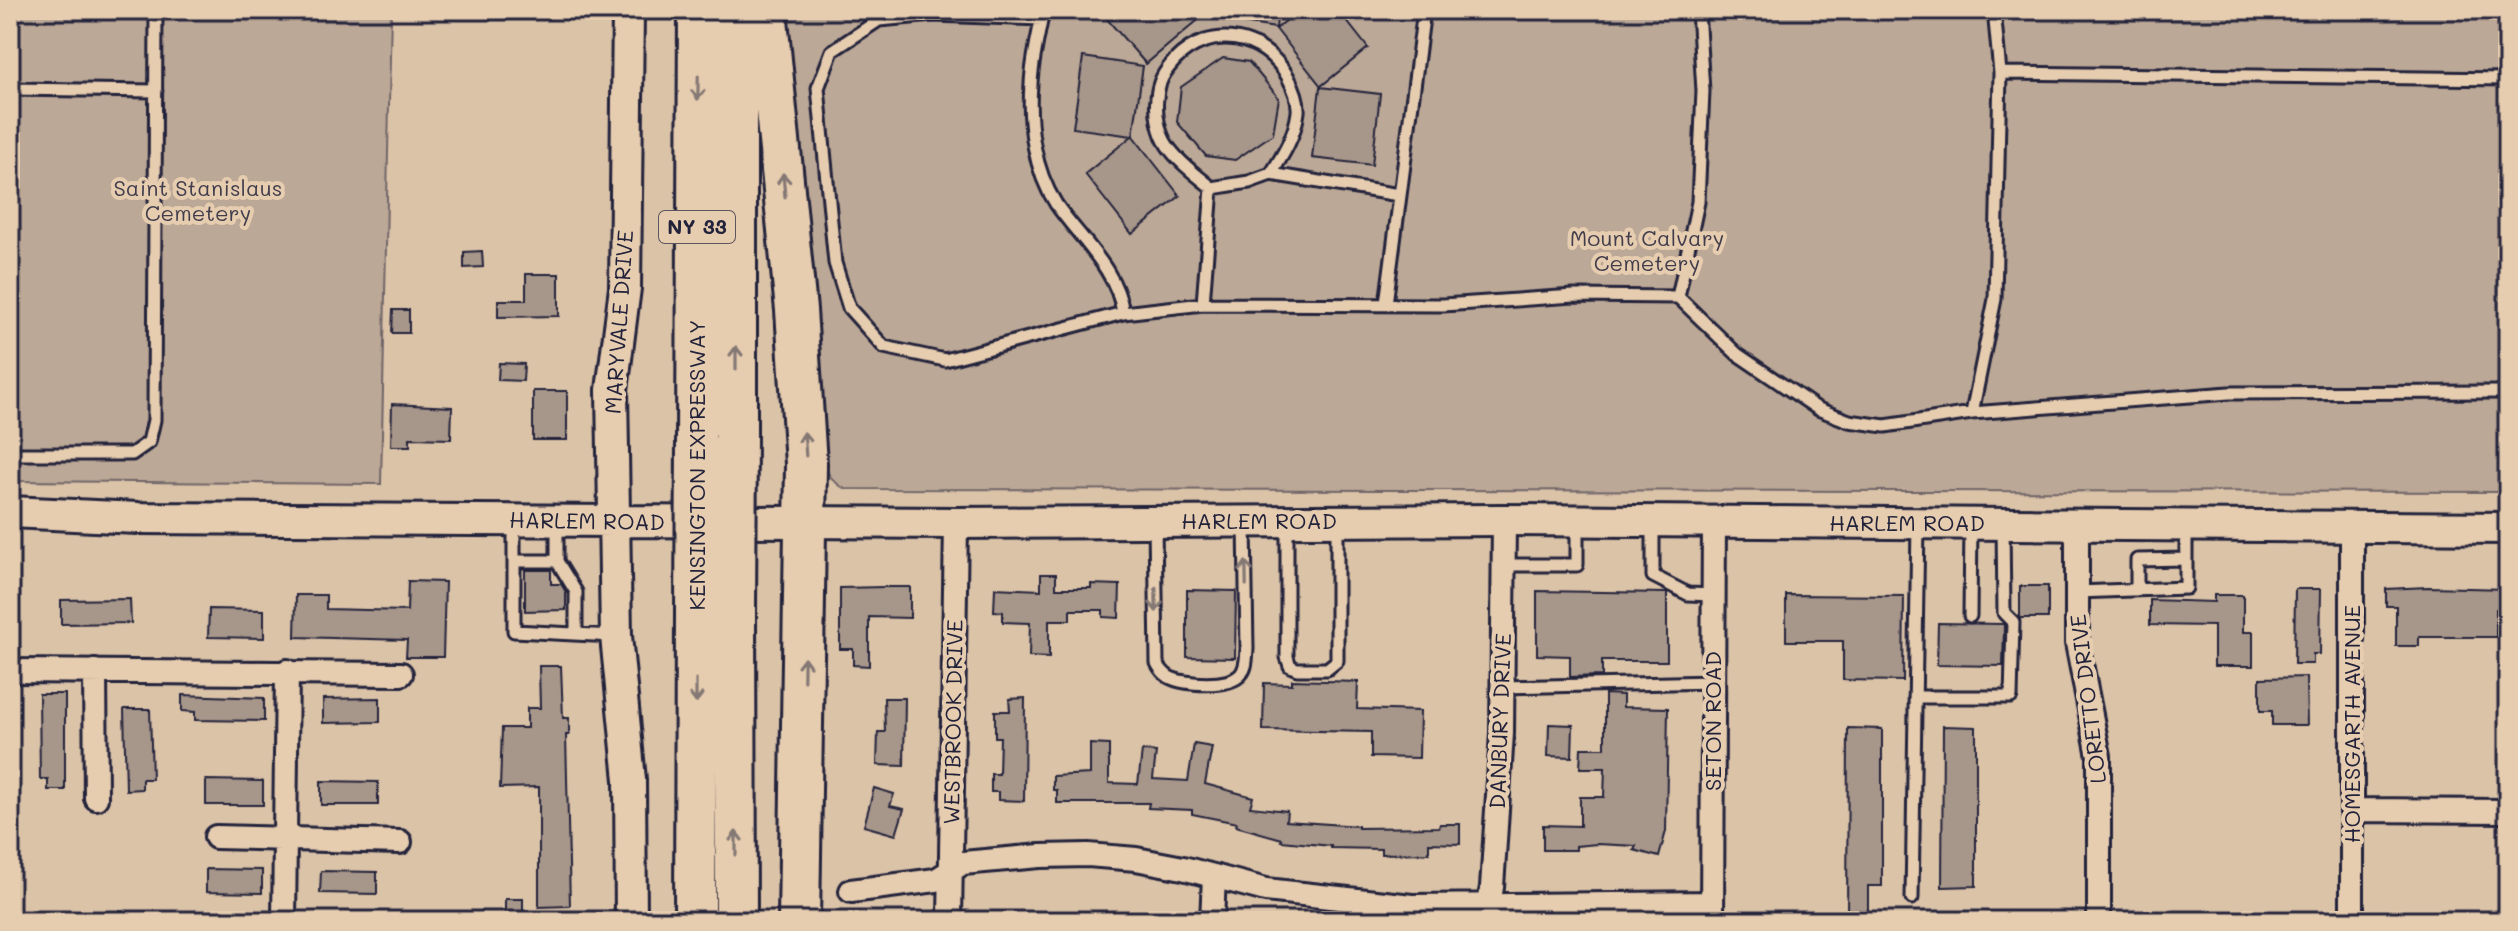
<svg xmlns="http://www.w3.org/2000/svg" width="2518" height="931" viewBox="0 0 2518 931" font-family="Mali,sans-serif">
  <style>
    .green { fill: #bca896; stroke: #6f6568; stroke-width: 2 }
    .building { fill: #a7968a; stroke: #22223b; stroke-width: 2 }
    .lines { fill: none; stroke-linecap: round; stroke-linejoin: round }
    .lane-casing { stroke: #22223b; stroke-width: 17 }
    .street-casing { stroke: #22223b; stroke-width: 28 }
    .secondary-casing { stroke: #22223b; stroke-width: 36 }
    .highway-casing { stroke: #22223b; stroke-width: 46 }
    .lane { stroke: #e7cdaf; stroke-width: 11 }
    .street { stroke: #e7cdaf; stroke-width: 22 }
    .secondary { stroke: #e7cdaf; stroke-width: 30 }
    .highway { stroke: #e7cdaf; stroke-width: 40 }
    .highway-bridge-casing { stroke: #22223b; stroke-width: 46; stroke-linecap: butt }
    .highway-bridge { stroke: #e7cdaf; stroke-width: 40 }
    .oneway { stroke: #847875 }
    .labels { text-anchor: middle; stroke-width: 8; stroke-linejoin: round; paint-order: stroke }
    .shield { fill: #e7cdaf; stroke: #5d555e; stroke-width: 2 }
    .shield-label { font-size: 20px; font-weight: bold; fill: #22223b }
    .park-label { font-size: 22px; fill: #413d4d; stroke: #e7cdaf }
    .street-label { font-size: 22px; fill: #22223b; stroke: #e7cdaf }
  </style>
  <rect width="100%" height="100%" fill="#dbc3a8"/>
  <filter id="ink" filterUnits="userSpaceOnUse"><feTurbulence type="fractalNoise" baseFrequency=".0125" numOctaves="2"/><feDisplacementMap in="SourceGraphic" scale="16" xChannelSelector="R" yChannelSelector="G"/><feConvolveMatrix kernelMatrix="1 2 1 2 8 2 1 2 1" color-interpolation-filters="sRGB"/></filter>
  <g filter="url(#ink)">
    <path class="green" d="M10,10H391L381,484L10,481Z
      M787,10H2508V492L845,489C830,480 826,472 823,455L819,351Z"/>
    <path class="building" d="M1116,10H1210L1146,64L1106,18Z
      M1216,10H1278L1276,28L1215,19Z
      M1299,10H1338L1368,48L1321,86L1276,29Z
      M1083,57L1143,66L1133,136L1180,196L1132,234L1085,174L1132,136L1073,128Z
      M1223,58L1249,62L1279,98L1273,134L1235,160L1206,156L1177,122L1181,87Z
      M1320,87L1380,94L1372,165L1312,158Z
      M482,251L483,267L464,268V252Z
      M526,274H559V316L498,317V300H526Z
      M393,310H409V333H392Z
      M499,363L524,364L523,381L498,380Z
      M533,391H567V440H533Z
      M392,404L452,407L451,439L410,438V446H391Z
      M525,570H551V584H561L566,592V610L525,611Z
      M1041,574H1056V588H1091V584L1120,585L1119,618L1103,617V610H1070V620H1049V658L1029,657L1030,623L1003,622V612L994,611L995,588L1041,590Z
      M408,581L445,582L443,657H406L407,640L295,637L296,595H326V609L407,611Z
      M2020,586H2048V618H2020Z
      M884,587H910V618L869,617V666L853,665V649H840V588Z
      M2428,587L2508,589V609H2496V637H2419V646H2396V606H2386V589Z
      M2295,589H2321L2320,654H2313V664H2294Z
      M1187,590L1236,591L1235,658L1187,657Z
      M1537,591L1667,593V661H1602V676L1570,677V656L1537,655Z
      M1786,595L1904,596L1903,681L1843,680V641H1786Z
      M2214,595H2243V632H2253V666H2214V626L2150,625V600L2214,602Z
      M130,599L131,623L61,624V600Z
      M209,609L264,610V638L208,637Z
      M1938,623L2003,624L2004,625L2003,666L1937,665Z
      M539,666H561L563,718H569V735H566L570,906L539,907V787L500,788L502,728H527V708H540Z
      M2306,677L2307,725H2272V711H2260V678Z
      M1292,680L1358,682L1357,709L1420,711L1419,758L1371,757V732L1263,730L1264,683L1292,684Z
      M39,694H65V790H48V779H40Z
      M1605,694L1623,695V707L1668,708L1666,831L1659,857L1634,850L1636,846L1597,844L1576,846V850H1543V825L1580,826V797H1604L1605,768H1580L1581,748H1605Z
      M182,695L264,698V721L195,720V712L182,711Z
      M380,698V722L323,723V699Z
      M884,698H905L904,766L877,765L878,732H885Z
      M1025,698L1024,801L998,800V792H991V774H999L1000,737H995V711H1010L1009,699Z
      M124,709H150L152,779H142V789L126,790Z
      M1549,724L1573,725L1572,757L1548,756Z
      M1943,726L1976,727V886L1942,887Z
      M1848,728L1882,729V886H1868V921H1847Z
      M1090,744L1109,745V783L1138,784L1142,751L1156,752L1153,779L1188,781L1194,744L1212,747L1205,784L1253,797L1250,807L1287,811L1286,821L1358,826V828L1439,827L1440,824H1460V844L1429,843V853L1381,854V849L1331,848V846L1281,841L1282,839L1236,826L1237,823L1192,814V810L1148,808L1149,803H1057V790H1053V776L1090,774Z
      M206,780L263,781V805H206Z
      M321,781L378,782V805H321Z
      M874,788L894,794L890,806L904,809L896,835L864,826Z
      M206,869L262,870V893L206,892Z
      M321,871L377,872V894L320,893Z
      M505,899H523V917L505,916Z"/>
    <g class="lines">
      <defs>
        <path id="lane" d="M1043,10C1039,34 1032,59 1031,84C1028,123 1034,170 1056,204C1080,239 1117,269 1123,313
          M1042,19L934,15L879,20L832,51L818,88L835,263L849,308L884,347L945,360L1123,313L1203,304L1443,305L1574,296L1678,297L1737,354L1818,409L1849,421L1885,426L1972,413L2229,393L2508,392
          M2000,73L2508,79
          M10,89L156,91
          M1212,188C1197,175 1178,162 1167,145C1159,133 1155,113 1157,98C1158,82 1164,72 1175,60C1210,24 1264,34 1288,77C1294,88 1299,100 1298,112C1295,136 1283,155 1271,174
          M1678,297L1698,202L1703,91L1698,10
          M1203,304L1212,188L1249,182L1271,174L1399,195
          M1386,304L1424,10
          M1972,413L1995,299L2000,73L1994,10
          M10,454H132L149,442L154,420L156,10
          M514,521V631L614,636
          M557,521V561L576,592V634
          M1155,522L1157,663C1160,669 1163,673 1169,677C1184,685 1230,688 1241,674C1247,667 1246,658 1247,649L1245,524
          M1287,522V657L1290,666L1297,669H1327L1337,661V522
          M1653,522V576L1688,594L1714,595
          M514,561H557
          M1503,565H1577V521
          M2137,590V560L2186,559
          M2077,592L2186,588V526
          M1970,616L1971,524
          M1502,687L1713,682
          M1915,697H2011L2013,622L2004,613L2003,524
          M1912,898L1918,524"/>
        <path id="street" d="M2077,524V643L2099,756V921
          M2352,527V921
          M10,671L401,674
          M95,671L96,798
          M2352,810L2508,811
          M216,837L400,842
          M851,891L936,880L963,863L1040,856L1088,855L1136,859L1183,868L1266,890L1412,906L1712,903
          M284,921L287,671
          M950,921L956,523
          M1212,921L1214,876
          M1486,921L1492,887L1502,733L1504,520
          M1712,921L1714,521"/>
        <path id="secondary" d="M628,10L625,288L612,390L616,636L630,780L631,921
          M10,512L138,518L956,523L1504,520L2508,528"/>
        <path id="highway" d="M766,10L796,310L806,464L799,921
          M736,436V10
          M697,444L699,10
          M735,614L736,921
          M695,921L696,613"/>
      </defs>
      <use href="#lane" class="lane-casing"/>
      <use href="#street" class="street-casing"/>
      <use href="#secondary" class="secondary-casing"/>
      <use href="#highway" class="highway-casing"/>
      <use href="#lane" class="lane"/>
      <use href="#street" class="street"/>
      <use href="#secondary" class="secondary"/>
      <use href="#highway" class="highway"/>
      <defs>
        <path id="highway-bridge" d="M696,613L697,444
          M735,614L736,436"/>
      </defs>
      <use href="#highway-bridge" class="highway-bridge-casing"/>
      <use href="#highway-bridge" class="highway-bridge"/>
    </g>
    <defs><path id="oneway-shaft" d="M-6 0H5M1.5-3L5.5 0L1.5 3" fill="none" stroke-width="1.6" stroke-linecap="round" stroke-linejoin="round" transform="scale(2)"/></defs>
    <g class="oneway">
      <use href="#oneway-shaft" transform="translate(698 88) rotate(91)"/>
      <use href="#oneway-shaft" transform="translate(784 185) rotate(-95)"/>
      <use href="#oneway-shaft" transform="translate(736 358) rotate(-90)"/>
      <use href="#oneway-shaft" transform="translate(805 444) rotate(-94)"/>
      <use href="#oneway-shaft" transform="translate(1246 573) rotate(-91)"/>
      <use href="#oneway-shaft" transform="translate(1156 600) rotate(89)"/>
      <use href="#oneway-shaft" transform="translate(804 669) rotate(-89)"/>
      <use href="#oneway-shaft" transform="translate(696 691) rotate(90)"/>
      <use href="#oneway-shaft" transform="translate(736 843) rotate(-90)"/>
    </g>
  </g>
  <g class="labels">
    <rect class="shield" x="659" y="211" width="76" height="32" rx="6"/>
    <g class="shield-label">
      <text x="697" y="234">NY 33</text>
    </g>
    <g class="park-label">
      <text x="198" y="196">Saint Stanislaus<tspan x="198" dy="25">Cemetery</tspan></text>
      <text x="1647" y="246">Mount Calvary<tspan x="1647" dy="25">Cemetery</tspan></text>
    </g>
    <g class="street-label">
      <text transform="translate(619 322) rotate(-86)" y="8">MARYVALE DRIVE</text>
      <text transform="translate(697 465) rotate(-90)" y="8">KENSINGTON EXPRESSWAY</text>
      <text transform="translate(587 521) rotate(1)" y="8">HARLEM ROAD</text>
      <text x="1259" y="529">HARLEM ROAD</text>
      <text x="1907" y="531">HARLEM ROAD</text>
      <text transform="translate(2088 699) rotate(-97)" y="8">LORETTO DRIVE</text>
      <text transform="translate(1500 721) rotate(-88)" y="8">DANBURY DRIVE</text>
      <text transform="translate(1713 721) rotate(-90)" y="8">SETON ROAD</text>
      <text transform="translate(953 722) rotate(-89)" y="8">WESTBROOK DRIVE</text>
      <text transform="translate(2352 724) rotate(-90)" y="8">HOMESGARTH AVENUE</text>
    </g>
  </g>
  <rect width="2518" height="931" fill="none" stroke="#e7cdaf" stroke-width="40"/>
  <rect x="20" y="20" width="2478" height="891" fill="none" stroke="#22223b" stroke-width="3" filter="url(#ink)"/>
</svg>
